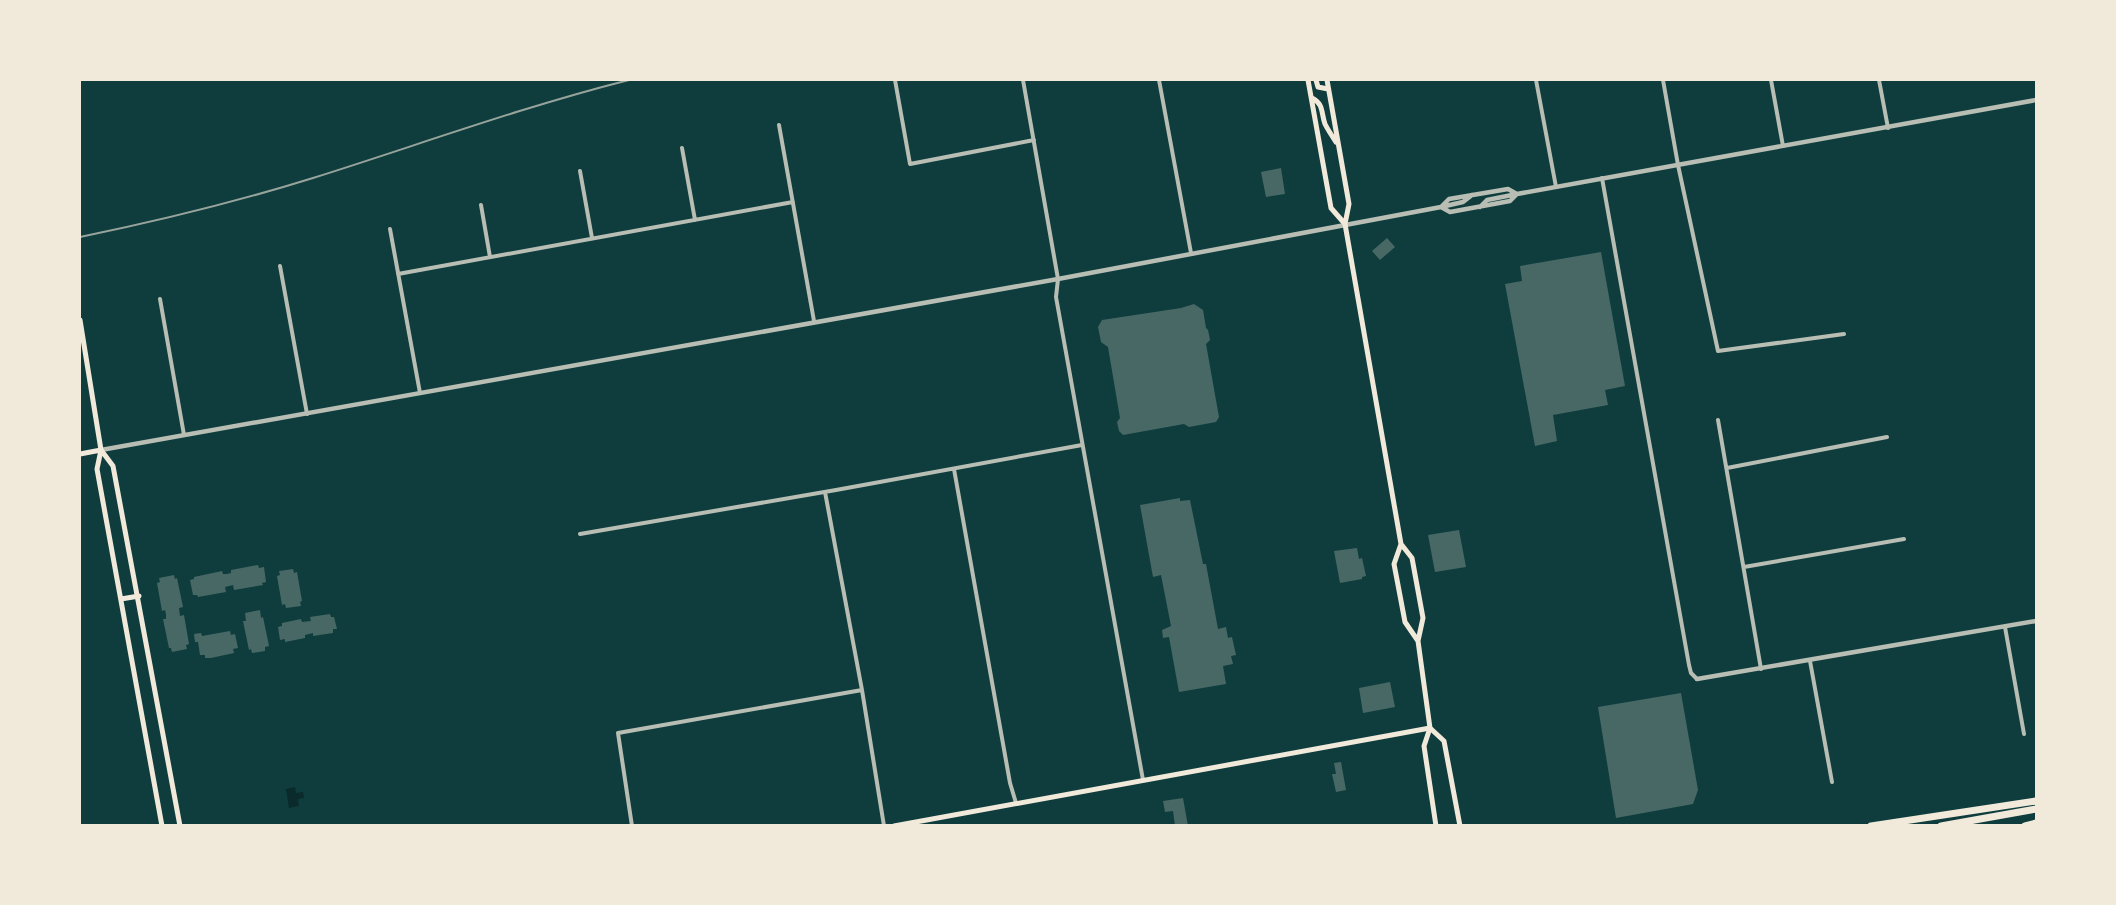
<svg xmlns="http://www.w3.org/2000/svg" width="2116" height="905" viewBox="0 0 2116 905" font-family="'DejaVu Sans',sans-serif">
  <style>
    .water { fill: #0a2a2b }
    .building { fill: #486865 }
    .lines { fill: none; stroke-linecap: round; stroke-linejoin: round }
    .minor { stroke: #b8beb3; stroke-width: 4 }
    .tertiary { stroke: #b8beb3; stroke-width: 4.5 }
    .secondary { stroke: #f1e9da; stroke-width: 5 }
    .primary { stroke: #f1e9da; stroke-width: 5 }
    .motorway { stroke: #f1e9da; stroke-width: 7 }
    .rail { stroke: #97a49c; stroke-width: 2 }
  </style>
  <rect width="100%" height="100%" fill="#0f3d3e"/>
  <path class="water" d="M295,787L296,793L303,792L304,798L298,799L299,806L289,808L286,789Z"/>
  <path class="building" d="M1281,168L1285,194L1266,197L1261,172Z
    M1387,238L1395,247L1380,260L1372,251Z
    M1601,252L1625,386L1605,390L1608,405L1553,415L1557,441L1535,446L1505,284L1522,281L1520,266Z
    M1194,304L1203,310L1206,328L1208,330L1210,340L1206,344L1219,417L1216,422L1189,427L1184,424L1123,435L1119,431L1117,422L1120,418L1108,347L1101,342L1098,327L1102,320L1181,308Z
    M1180,498V501L1190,500L1203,564H1206L1218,629L1226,627L1228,638L1232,637L1236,655L1231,656L1233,664L1223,666L1226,684L1179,692L1169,637L1163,638L1162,630L1171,626L1161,575L1153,577L1140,505Z
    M1459,530L1466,567L1435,572L1428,535Z
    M1357,548L1359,559L1362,558L1366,576L1362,577V579L1340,583L1334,551Z
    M258,565L259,568L264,567L266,582L262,583L263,585L234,590L233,585L225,587L226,592L198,597L197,595H193L190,580L194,579V577L222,571L223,574H227L231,573V570Z
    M293,569L294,573L297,572L302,601L300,602L301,606L286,608L285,604L282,605L277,576L280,575L279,571Z
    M174,575L175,579L177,578L183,607L179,608L180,616L184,615L189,644L186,645L187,649L172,652L171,648H169L163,619H166V614L165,610L162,611L157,583L160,582L159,578Z
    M260,610L261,618L263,617L269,646L265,647V651L252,653L251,649L249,650L243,621H246L245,613Z
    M330,614L331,617H334L337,629H333V633L313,636V633L305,635V638L285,642V639L280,640L278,627L282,626V623L301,619L302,622L311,621L310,617Z
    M230,631L231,635L235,634L238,648L233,649L234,653L211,658H205V655H200L198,642H195L194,634L201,633L202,636Z
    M1390,682L1395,707L1363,713L1359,688Z
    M1681,693L1698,790L1693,804L1616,818L1598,707Z
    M1341,762L1346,790L1336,792L1332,774H1336L1334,763Z
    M1183,798L1188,826H1175L1173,811L1165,812L1163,801Z"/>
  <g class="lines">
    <path class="minor" d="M895,80L910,164L1034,140
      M1023,80L1058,279L1056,297L1143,780
      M1159,80L1191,253
      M1536,80L1556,187
      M1663,80L1678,165L1718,351L1844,334
      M1771,80L1783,146
      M1879,80L1888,128
      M779,125L814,321
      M682,148L695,220
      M580,171L592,238
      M1602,178L1689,665L1691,673L1697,679
      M481,205L490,257
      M390,229L420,393
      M280,266L307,414
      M398,274L793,202
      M160,299L184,435
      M1718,420L1761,669
      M1727,468L1887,437
      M954,469L1010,783L1016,803
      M825,492L862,690L884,826
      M580,534L836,490L1082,445
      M1744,567L1904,539
      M2005,627L2024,734
      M1810,661L1832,782
      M632,826L618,733L862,690"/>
    <path class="tertiary" d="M1441,207L1450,212L1510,201L1517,194
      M1441,207L1449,199L1508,189L1515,193
      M1480,207L1487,200L1517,194L2036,100
      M101,450L1058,279L1441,207L1463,202L1472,195
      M1697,679L2036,621"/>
    <path class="secondary" d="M101,450L113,466L180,826
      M101,450L97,469L162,826
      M121,599L139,596
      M894,826L1430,728"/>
    <path class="primary" d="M1308,80L1331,208L1345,224
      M1316,80L1318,87L1328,89
      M1327,80L1349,204L1345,224L1401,544L1412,558L1423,618L1418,641L1430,728L1424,746L1436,826
      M1312,98C1324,104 1321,113 1325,124C1328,130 1332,136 1336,142
      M80,320L101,450L80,454
      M1401,544L1394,564L1398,585L1405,622L1418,641
      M1430,728L1444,741L1460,826"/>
    <path class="motorway" d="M1871,826L2036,801
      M1941,826L2036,809
      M2025,826L2036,823"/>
    <path class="rail" d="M80,237C158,221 236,202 313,178C418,145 522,107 629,80"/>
  </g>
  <rect width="2116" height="905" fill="none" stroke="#f1e9da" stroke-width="162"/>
</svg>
